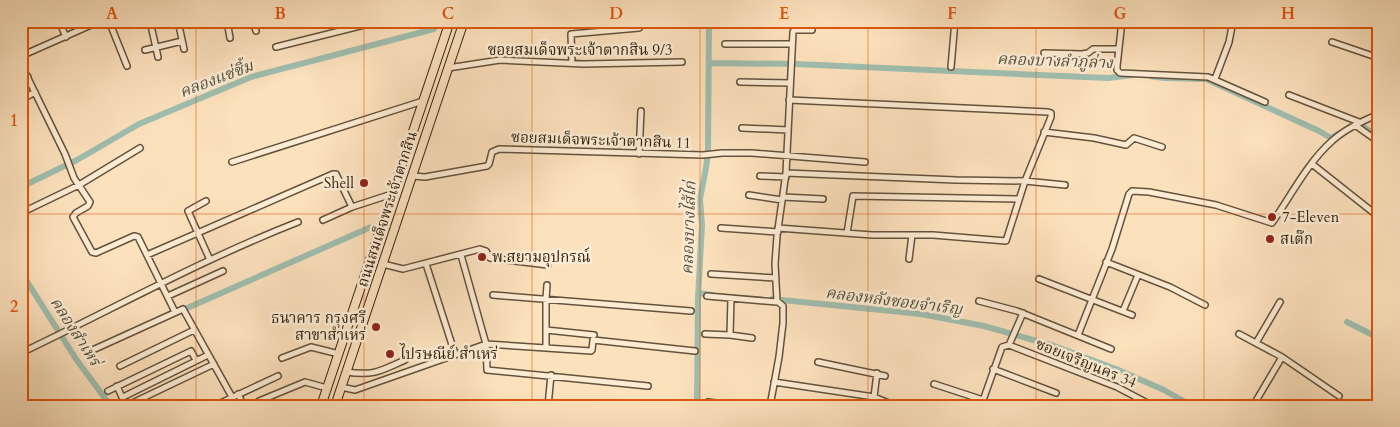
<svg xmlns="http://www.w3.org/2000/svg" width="1400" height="427" viewBox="0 0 1400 427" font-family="Cardo,'Noto Serif Thai',serif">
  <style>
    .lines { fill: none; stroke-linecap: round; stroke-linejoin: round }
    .canal { stroke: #9fbeaf; stroke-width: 6 }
    .minor-casing { stroke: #63523c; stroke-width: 8 }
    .primary-casing { stroke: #302211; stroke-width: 10 }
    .minor { stroke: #fdecd4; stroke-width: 5 }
    .primary { stroke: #fce1bd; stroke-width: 8 }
    .grid { fill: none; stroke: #df560c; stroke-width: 1; stroke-opacity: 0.55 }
    .poi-dot { fill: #8f2418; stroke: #fdecd4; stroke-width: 2 }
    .labels { text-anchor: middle; stroke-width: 5; stroke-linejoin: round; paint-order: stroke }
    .street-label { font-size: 15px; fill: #302211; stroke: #fdecd4 }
    .poi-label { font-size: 15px; fill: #302211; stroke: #fdecd4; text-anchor: start }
    .water-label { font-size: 16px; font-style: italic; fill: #515140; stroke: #fdecd4 }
    .neatline { fill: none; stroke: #df560c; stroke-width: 2 }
    .grid-label { font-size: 16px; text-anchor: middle; font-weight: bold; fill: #df560c }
  </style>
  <rect width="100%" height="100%" fill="#fce1bd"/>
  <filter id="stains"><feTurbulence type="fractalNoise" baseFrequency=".004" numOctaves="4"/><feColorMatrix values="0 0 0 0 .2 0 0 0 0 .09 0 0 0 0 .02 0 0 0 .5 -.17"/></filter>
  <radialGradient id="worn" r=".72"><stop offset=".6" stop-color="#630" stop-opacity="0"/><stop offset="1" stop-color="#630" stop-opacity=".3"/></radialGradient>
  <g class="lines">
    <path class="canal" d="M709,63L795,64L1108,78L1133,75
      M1150,76L1164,78L1206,79L1319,131L1331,138L1338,134
      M1354,123C1363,123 1370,134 1379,136
      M21,187L77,160L139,124L251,77L434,29
      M21,272L76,359L107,401L108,406
      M698,293L712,295
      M772,299L921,314L984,326L1054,346L1116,369L1164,390L1192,406
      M185,309L371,227
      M1347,322L1379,338
      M96,406L107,401
      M697,406L698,299L702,225L700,199L706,168L708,151L709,21"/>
    <defs>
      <path id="minor" d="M59,21L66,37
        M109,21L127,66
        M150,21L158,57
        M178,21L184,49
        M227,21L230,38
        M253,21L256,31
        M605,21L606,31
        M1122,21L1117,66V70L1120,73L1208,77L1265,102
        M1183,21L1188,22
        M1319,21L1322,22
        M1043,23L1121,25
        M195,24L204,21
        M1379,40L1375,48L1379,52
        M1332,42L1379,58
        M725,44H792
        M276,47L380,21
        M145,50L182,41
        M1044,53L1082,54L1088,53L1093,49H1119
        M21,56L100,21
        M572,63L571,34L639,28
        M21,64L65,154L74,178L90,202L88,206L76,213L73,217L92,252L96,253L134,236L138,237L175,312
        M951,67L955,21
        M448,68L500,60L584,64L682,62
        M1215,79L1229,42L1233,21
        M21,81L28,77
        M740,82L790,83
        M1289,95L1359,122
        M21,100L35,92
        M1355,125L1379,142
        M742,128L788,130
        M1044,132L1094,138L1126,145L1134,138L1162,147
        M639,154L641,111
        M232,162L423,101
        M1312,164L1379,217
        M786,173L956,180L1025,181L1065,185
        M413,176L425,177L487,166L489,164L492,152L499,149L703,155L722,153H752L865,162
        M760,176L786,177
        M749,195L782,200
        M783,197L823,199
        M206,201L188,211L210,260
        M21,213L79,185L140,148
        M323,220L352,207L392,194
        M721,228L778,232
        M778,228L872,235H933L1006,241L1025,181L1051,117V113L1048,112L789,100
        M847,233L853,196L1019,199
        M147,255L333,174H336L352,207
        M461,255L486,344L487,370L648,386
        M909,259L912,235
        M1106,262L1170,287L1205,305
        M383,264L403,269L480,249L486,251L490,258L548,265
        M426,264L455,354
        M711,274L776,278
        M1039,279L1132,315
        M493,295L691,311
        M168,296L223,271
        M707,296L777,302
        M731,298L730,335L752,338
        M979,301L1017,311L1111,349
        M1123,311L1138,275
        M546,330L594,335
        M705,334L730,335
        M1239,334L1282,357L1339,396
        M1078,335L1112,249L1129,194L1132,191L1149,192L1216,205L1272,223C1290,197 1308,162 1332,141C1345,129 1362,121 1379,114
        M1256,343L1280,302
        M1009,345L1117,387L1153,406
        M546,348V299L547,285
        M21,353C113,309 203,259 298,222
        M86,353L183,309L232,397
        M282,358L311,347L339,354
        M818,362L885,376
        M120,366L194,330
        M993,369L1056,393
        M346,372C375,376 380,371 405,360
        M774,382L874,397L896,406
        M934,384L983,400
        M117,386L125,404L128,405L214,364
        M341,387L355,390L486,344L591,351L592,350L593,340L695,351
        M108,391L191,351L196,360
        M238,394L244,406
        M123,397L208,355
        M874,397L877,373
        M259,401L305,382L327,388
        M708,402L740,406
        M982,402L990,406
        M214,406L278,376
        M548,406L551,375
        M770,406L779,357L783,323V306L777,301L775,264L777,236L786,173L793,32L794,30H812L813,21
        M981,406L1002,347L1009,345L1023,313
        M1253,406L1282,357"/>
      <path id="primary" d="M321,406L450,21
        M335,406L464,21"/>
    </defs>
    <use href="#minor" class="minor-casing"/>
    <use href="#primary" class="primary-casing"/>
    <use href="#minor" class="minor"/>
    <use href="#primary" class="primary"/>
  </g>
  <path class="grid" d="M196,21V406M364,21V406M532,21V406M700,21V406M868,21V406M1036,21V406M1204,21V406M21,214H1379"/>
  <g class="poi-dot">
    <circle cx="364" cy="183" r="5"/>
    <circle cx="1272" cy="217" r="5"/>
    <circle cx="1270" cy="239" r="5"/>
    <circle cx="482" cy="257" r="5"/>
    <circle cx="376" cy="327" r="5"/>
    <circle cx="390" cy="354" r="5"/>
  </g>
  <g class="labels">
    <g class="street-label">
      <text x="580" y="55">ซอยสมเด็จพระเจ้าตากสิน 9/3</text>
      <text transform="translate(601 140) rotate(2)" y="5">ซอยสมเด็จพระเจ้าตากสิน 11</text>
      <text transform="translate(387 209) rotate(-72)" y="5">ถนนสมเด็จพระเจ้าตากสิน</text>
      <text transform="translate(1086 363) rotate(22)" y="5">ซอยเจริญนคร 34</text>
    </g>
    <g class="poi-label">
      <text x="354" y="188" text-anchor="end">Shell</text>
      <text x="1282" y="222">7-Eleven</text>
      <text x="1280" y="244">สเต๊ก</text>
      <text x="492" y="262">พ.สยามอุปกรณ์</text>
      <text x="366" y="323" text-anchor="end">ธนาคาร กรุงศรี<tspan x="366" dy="17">สาขาสำเหร่</tspan></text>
      <text x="400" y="359">ไปรษณีย์ สำเหร่</text>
    </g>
    <g class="water-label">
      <text transform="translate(1055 60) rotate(2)" y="6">คลองบางลำภูล่าง</text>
      <text transform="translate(216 78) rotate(-21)" y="6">คลองแซ่ซิ้ม</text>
      <text transform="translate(688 228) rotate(-88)" y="6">คลองบางไส้ไก่</text>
      <text transform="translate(894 300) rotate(7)" y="6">คลองหลังซอยจำเริญ</text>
      <text transform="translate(76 331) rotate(57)" y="6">คลองสำเหร่</text>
    </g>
  </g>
  <rect width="1400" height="427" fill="none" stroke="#fce1bd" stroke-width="55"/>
  <rect x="28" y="28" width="1344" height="372" class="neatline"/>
  <g class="grid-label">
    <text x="112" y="19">A</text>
    <text x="280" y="19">B</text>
    <text x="448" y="19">C</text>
    <text x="616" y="19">D</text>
    <text x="784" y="19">E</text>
    <text x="952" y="19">F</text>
    <text x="1120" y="19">G</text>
    <text x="1288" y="19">H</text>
    <text x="14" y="126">1</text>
    <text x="14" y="312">2</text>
  </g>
  <rect width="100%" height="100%" filter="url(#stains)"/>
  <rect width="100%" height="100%" fill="url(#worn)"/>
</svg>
